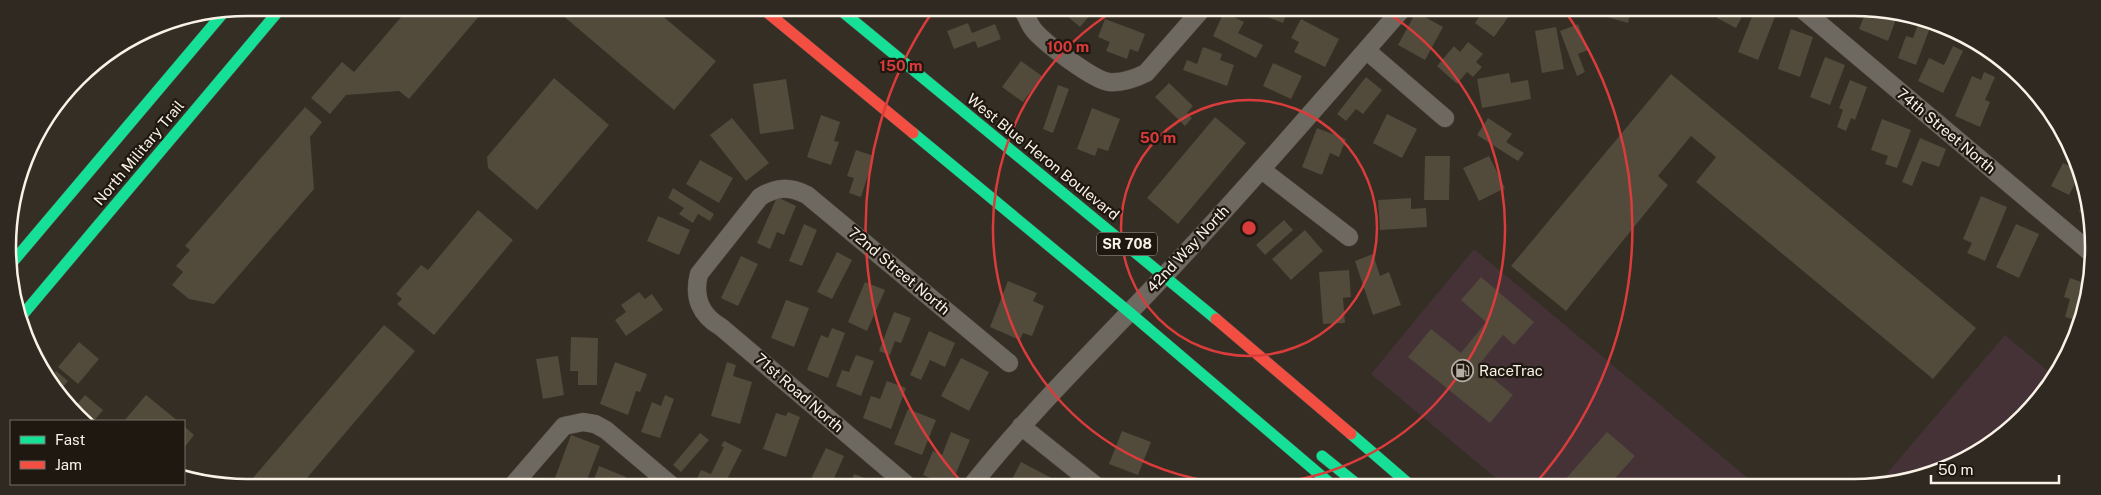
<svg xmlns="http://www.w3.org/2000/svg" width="2101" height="495" viewBox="0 0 2101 495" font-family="'Public Sans',sans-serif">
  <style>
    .commercial { fill: #443237 }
    .building { fill: #524a3b }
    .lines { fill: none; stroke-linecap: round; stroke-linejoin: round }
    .street-casing { stroke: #504a41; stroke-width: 19 }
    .fast-casing { stroke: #504a41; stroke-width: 12 }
    .jam-casing { stroke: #504a41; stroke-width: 12 }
    .street { stroke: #6e6960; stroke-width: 18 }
    .fast { stroke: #16e098; stroke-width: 11 }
    .jam { stroke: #f24e42; stroke-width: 11 }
    .ring { fill: none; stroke: #da3c3b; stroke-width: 2.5 }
    .labels { text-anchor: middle; stroke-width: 4.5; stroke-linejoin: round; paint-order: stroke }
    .shield { fill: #1e1810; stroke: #b8b1a6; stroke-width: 1 }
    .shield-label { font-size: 14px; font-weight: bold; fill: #faf2e7 }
    .street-label { font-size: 15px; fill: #faf2e7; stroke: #1e1810 }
    .poi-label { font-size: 15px; fill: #faf2e7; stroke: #1e1810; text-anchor: start }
    .rim { fill: none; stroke: #faf2e7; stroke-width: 2.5 }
    .centre { fill: #da3c3b; stroke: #1e1810; stroke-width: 2.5 }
    .ring-label { font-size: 15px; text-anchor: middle; font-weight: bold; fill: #da3c3b; stroke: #1e1810; stroke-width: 4.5; stroke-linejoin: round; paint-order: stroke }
  </style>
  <rect width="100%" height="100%" fill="#342e24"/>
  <path class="commercial" d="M1474,249L1756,485H1504L1371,374Z
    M2005,335L2053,375L2023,417L1959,463L1885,485H1877Z"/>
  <path class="building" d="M409,8H471L480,15L409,99L399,91L346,95L330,114L311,98L342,62L354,72Z
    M554,8H653L716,61L674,110Z
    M968,8H997L996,15Z
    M1059,9H1085L1091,14L1080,27Z
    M1247,9H1281L1288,11L1283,23Z
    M1485,9H1514L1494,37L1475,23Z
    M1629,9L1631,10L1628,23L1582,10Z
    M1721,9H1746L1736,28L1717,18Z
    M1755,9H1766L1776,14L1758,60L1738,52Z
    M1875,10H1885L1898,14L1888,41L1859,29L1865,14L1872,17Z
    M1224,12L1244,22L1238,33L1263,45L1256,58L1213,36Z
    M1416,12L1443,27L1425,60L1398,45Z
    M1105,19L1145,34L1138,52L1130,49L1127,59L1106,51L1110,42L1098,37Z
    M1301,19L1339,39L1325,67L1294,52L1299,42L1291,38Z
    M1919,21L1931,25L1916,65L1898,58L1906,36L1913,38Z
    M968,23L972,33L995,24L1001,39L978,48L975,41L954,49L947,31Z
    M1578,24L1588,50L1578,54L1585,72L1577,76L1560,31Z
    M1556,27L1564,69L1542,73L1535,31Z
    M1791,29L1813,37L1800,77L1778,69Z
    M1468,42L1483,54L1476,62L1482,67L1473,77L1467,72L1457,84L1437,66L1454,46L1460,52Z
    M1953,46L1963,51L1943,93L1918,81L1929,58L1944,65Z
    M1203,47L1222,54L1220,60L1234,65L1227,86L1183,70L1187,60L1197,64Z
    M1825,57L1845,65L1830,105L1810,97Z
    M1021,61L1042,76L1023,102L1002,87Z
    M1273,63L1302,76L1291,99L1263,86Z
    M1984,72L1995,77L1985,100L1990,102L1980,127L1955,116L1972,76L1981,80Z
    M1509,73L1511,83L1528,80L1531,99L1482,108L1477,79Z
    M1671,74L1976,328L1933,379L1696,182L1716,157L1691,136L1658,176L1668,185L1566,311L1511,266Z
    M1366,77L1382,90L1363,114L1356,109L1346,121L1337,114Z
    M554,78L609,125L537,210L488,168L487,157Z
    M786,79L794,129L760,134L753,84Z
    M1850,80L1867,87L1855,120L1851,118L1846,131L1837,127L1843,110L1839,108Z
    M1169,83L1193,106L1187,113L1192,118L1185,126L1155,97Z
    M1058,85L1069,89L1053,133L1043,129Z
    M305,107L322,122L310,137L314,189L214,304L189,299L172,285L183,272L176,266L190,250L185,246Z
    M1092,108L1120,119L1108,151L1098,148L1095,156L1077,149Z
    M1387,114L1417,129L1402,158L1373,143Z
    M821,115L840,122L834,141L839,142L831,165L807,157Z
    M1215,117L1246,143L1178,224L1147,198Z
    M732,118L769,163L746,181L710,135Z
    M1488,118L1512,134L1506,142L1524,153L1518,161L1477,135Z
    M1882,119L1911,130L1897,168L1885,164L1888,156L1871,150Z
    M1317,128L1346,139L1339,157L1330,153L1322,175L1302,167Z
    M1920,138L1946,149L1939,167L1922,161L1912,186L1902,182Z
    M856,150L874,156L861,197L849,193L854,178L847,176Z
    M1425,156H1450L1449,200H1424Z
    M1489,156L1505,188L1479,201L1463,168Z
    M700,160L733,178L719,203L686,184Z
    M2074,162L2080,174L2069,195L2051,186L2063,163L2071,167Z
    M673,188L714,214L710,221L698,214L693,223L679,214L684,208L668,198Z
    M2086,193L2087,215L2079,212Z
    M1981,196L2007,207L1985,261L1967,253L1972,243L1963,239Z
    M777,197L796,206L784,235L777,232L770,249L757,243Z
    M1411,198V209L1426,208L1427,227L1380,230L1378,200Z
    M478,210L513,240L434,335L397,304L402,299L396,294L421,265L428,270Z
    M658,216L690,230L679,255L647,241Z
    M1284,220L1293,230L1265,255L1256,245Z
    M804,224L817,230L802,266L789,261Z
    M2016,224L2039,234L2019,278L1996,267Z
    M1305,230L1323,251L1291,280L1272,259Z
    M837,252L852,260L832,299L817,292Z
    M1373,254L1380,276L1389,272L1401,305L1373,315L1355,261Z
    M741,256L758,264L738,306L721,298Z
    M1349,270L1351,297L1343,298L1345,323L1323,324L1319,272Z
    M1481,277L1534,322L1514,345L1503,335L1478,366L1513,395L1490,423L1408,357L1431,329L1461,353L1486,322L1461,300Z
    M2070,278L2090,285L2079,321L2065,317L2070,299L2064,297Z
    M1008,281L1037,293L1033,301L1044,306L1032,336L1023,333L1020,340L990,327Z
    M865,282L885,290L867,331L848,322Z
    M639,292L645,299L652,294L663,310L626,336L615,320L626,312L621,305Z
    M786,300L809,308L794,347L771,338Z
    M894,312L911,318L901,343L895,341L890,355L879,351Z
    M384,325L415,351L301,485H247Z
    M832,328L845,333L828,378L807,370L821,335L828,338Z
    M929,331L955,343L945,367L930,360L921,380L910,375Z
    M571,337L598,338L597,385H578V371H570Z
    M79,342L99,359L78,384L58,367Z
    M856,355L874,361L861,396L836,386L842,370L849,372Z
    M558,356L564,395L543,399L536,359Z
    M961,358L989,372L969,411L941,396Z
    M615,362L647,374L640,392L636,391L628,415L600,404Z
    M727,362L736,365L733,376L752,382L740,424L711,416Z
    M56,371L68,381L57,394L50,379Z
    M887,381L906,388L891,429L863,418L871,396L880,399Z
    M85,395L103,410L94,421H89L74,408Z
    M146,395L178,421H124Z
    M665,395L674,399L660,438L641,432L652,402L661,406Z
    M908,409L936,420L922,455L894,444Z
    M788,412L800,417L786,457L763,449L776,413L786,416Z
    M184,426L194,435L184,448Z
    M1122,431L1151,442L1138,475L1109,464Z
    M951,432L970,440L951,485H948L923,475L933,451L942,455Z
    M1607,432L1635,456L1609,485H1568L1563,482Z
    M700,433L709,440L681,472L673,465Z
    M571,435L600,446L585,485H574L555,478Z
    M724,441L742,450L724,485H694L701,470L711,474L724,447L721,446Z
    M826,448L844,456L831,485H808Z
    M1021,462L1059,482L1057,485H1014L1010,483Z
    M599,466L626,477L622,485H592Z
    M854,474L883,485H850Z"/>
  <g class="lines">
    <defs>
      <path id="street" d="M1025,8L1024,12C1027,17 1029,24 1033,29C1043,42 1093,80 1109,82C1122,83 1134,79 1146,73L1202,9
        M1802,9L2090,252
        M1366,50L1445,118
        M1262,170L1349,237
        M1021,426L1095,485
        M513,485L564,426L583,422L595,424L606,430L671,485
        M907,485L721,327C700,315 693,297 699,274L760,197C776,187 789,186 807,195L1009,363
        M972,485C1032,410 1100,344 1166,274C1247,188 1324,98 1402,9"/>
      <path id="fast" d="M838,8L1216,319
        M913,133L1129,312L1332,485
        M11,264L224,12
        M20,318L281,8
        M1351,434L1410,485
        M1322,456L1358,485"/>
      <path id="jam" d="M762,8L913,133
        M1216,319L1351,434"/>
    </defs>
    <use href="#street" class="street-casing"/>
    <use href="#fast" class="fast-casing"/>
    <use href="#jam" class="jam-casing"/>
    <use href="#street" class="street"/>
    <use href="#fast" class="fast"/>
    <use href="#jam" class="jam"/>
  </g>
  <g class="ring">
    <circle cx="1249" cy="228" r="128"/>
    <path d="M1383 10A256 256 0 1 1 1115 10"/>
    <path d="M964 485A384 384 0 0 1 933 11M1565 11A384 384 0 0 1 1534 485"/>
  </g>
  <defs>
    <symbol id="fuel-ring" viewBox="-11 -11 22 22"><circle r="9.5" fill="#1e1810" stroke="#b5ada3" stroke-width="1.5"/><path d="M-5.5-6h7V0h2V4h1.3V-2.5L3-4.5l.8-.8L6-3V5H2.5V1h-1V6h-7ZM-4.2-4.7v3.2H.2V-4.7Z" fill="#b5ada3"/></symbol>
  </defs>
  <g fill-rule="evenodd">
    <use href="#fuel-ring" x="1450" y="358" width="25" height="25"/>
  </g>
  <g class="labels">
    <rect class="shield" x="1097" y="232.5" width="60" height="23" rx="4"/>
    <g class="shield-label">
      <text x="1127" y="249">SR 708</text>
    </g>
    <g class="street-label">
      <text transform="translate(1946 131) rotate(40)" y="5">74th Street North</text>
      <text transform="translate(139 153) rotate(-50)" y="5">North Military Trail</text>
      <text transform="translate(1043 157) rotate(39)" y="5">West Blue Heron Boulevard</text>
      <text transform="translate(1188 249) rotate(-47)" y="5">42nd Way North</text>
      <text transform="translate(899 271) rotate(40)" y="5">72nd Street North</text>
      <text transform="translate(799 393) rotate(41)" y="5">71st Road North</text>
    </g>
    <g class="poi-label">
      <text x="1479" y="376">RaceTrac</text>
    </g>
  </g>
  <path d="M0 0H2101V495H0ZM247 16H1854A231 231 0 0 1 2085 247V248A231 231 0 0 1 1854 479H247A231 231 0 0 1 16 248V247A231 231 0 0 1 247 16Z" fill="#302921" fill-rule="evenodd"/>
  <path class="rim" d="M247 16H1854A231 231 0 0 1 2085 247V248A231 231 0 0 1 1854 479H247A231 231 0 0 1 16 248V247A231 231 0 0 1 247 16Z"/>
  <circle cx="1249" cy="228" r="8" class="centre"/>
  <g class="ring-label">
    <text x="1068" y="52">100 m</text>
    <text x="901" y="71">150 m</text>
    <text x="1158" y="143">50 m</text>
  </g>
  <rect x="10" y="420" width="175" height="65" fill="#1e1810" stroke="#766f66"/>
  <rect x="20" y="436" width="25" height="8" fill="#16e098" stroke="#766f66"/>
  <text x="55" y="445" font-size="15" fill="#faf2e7">Fast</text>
  <rect x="20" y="461" width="25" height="8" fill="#f24e42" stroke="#766f66"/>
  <text x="55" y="470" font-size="15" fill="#faf2e7">Jam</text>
  <path d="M1931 475v8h128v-8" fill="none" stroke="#faf2e7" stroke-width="2.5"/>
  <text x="1938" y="475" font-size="15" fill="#faf2e7" stroke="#1e1810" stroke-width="4" paint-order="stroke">50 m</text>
</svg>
